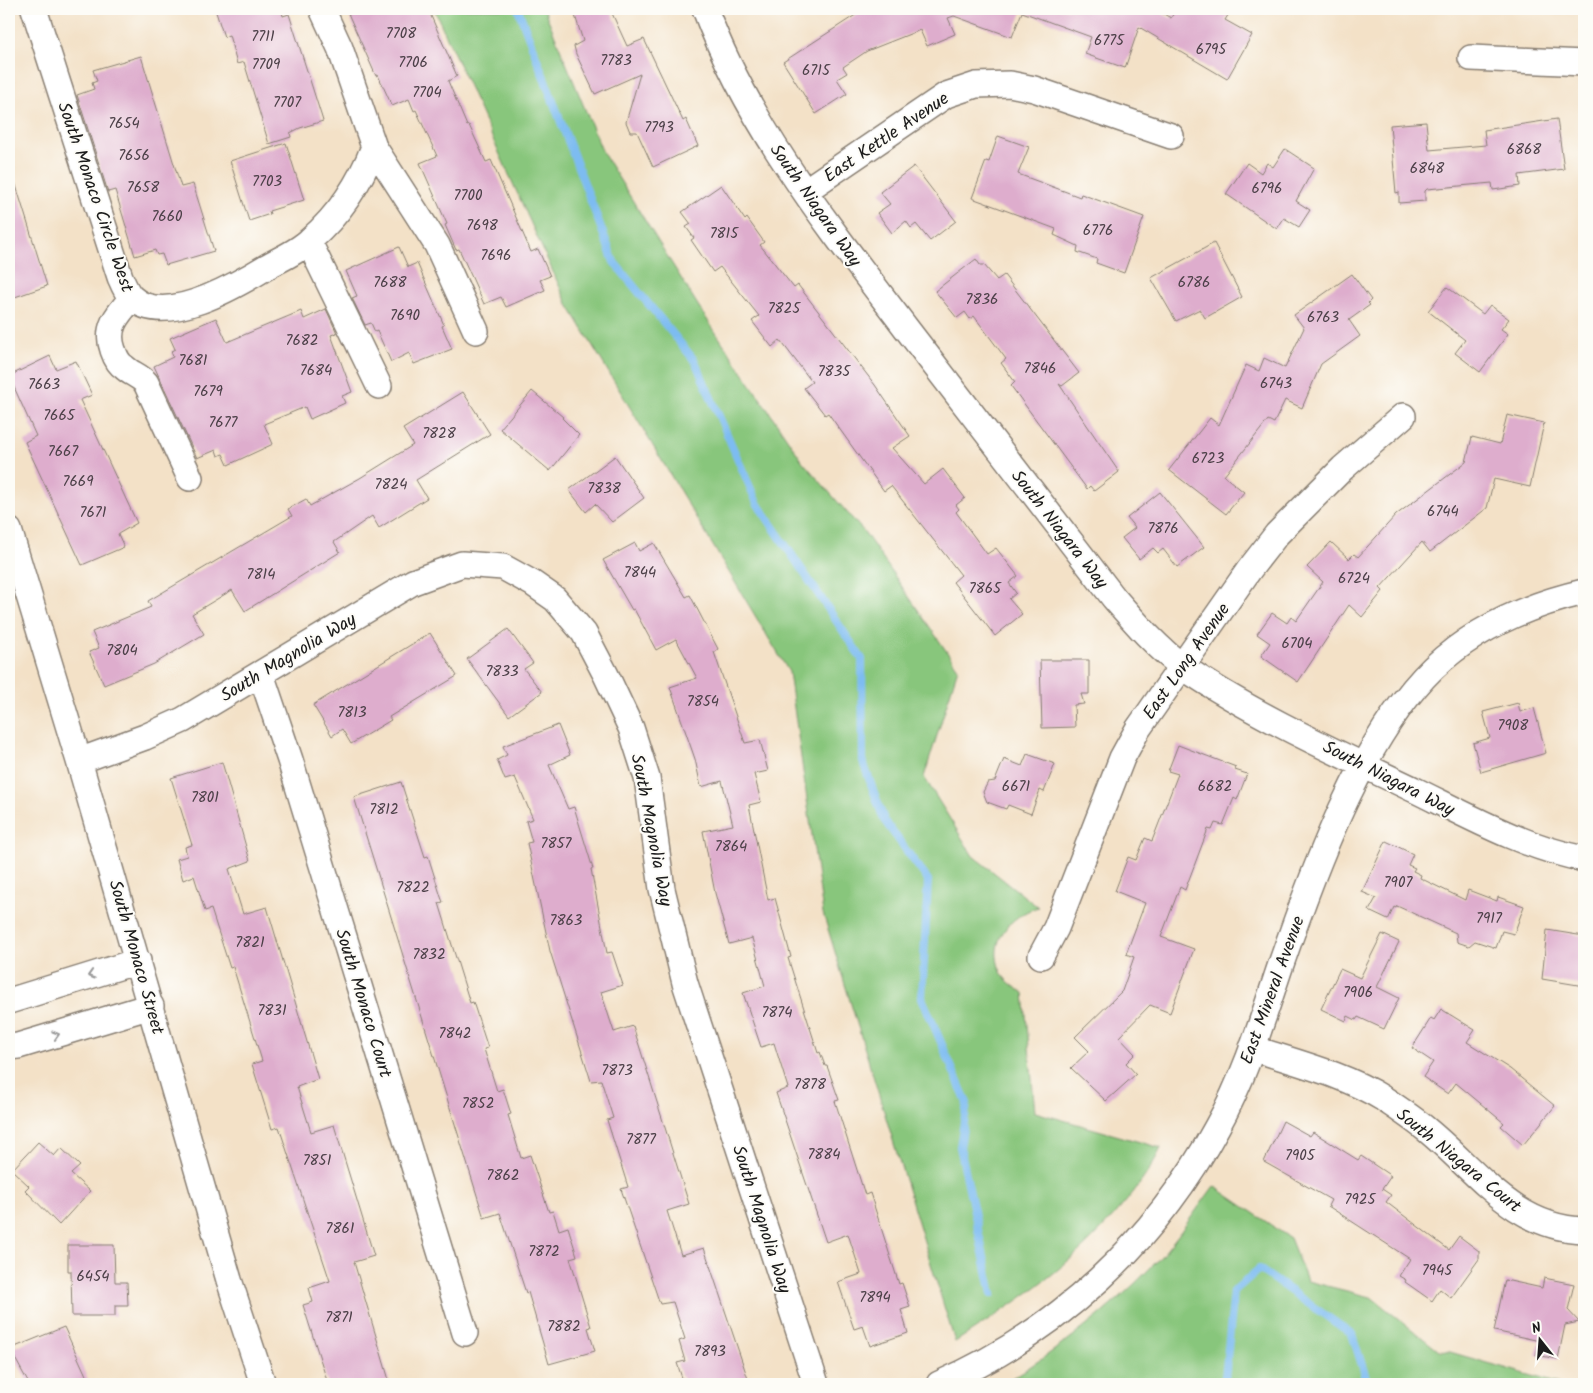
<svg xmlns="http://www.w3.org/2000/svg" width="1593" height="1393" viewBox="0 0 1593 1393" font-family="Kalam,sans-serif">
  <style>
    .green { fill: #88c67c; stroke: #52714c }
    .lines { fill: none; stroke-linecap: round; stroke-linejoin: round }
    .stream { stroke: #7dbcf1; stroke-width: 8 }
    .building { fill: #deadcd }
    .street-casing { stroke: #887e72; stroke-width: 28 }
    .street { stroke: #fff; stroke-width: 25 }
    .oneway { stroke: #999 }
    .labels { text-anchor: middle; stroke-width: 4; stroke-linejoin: round; paint-order: stroke }
    .number-label { font-size: 15px; fill: #4c4048 }
    .street-label { font-size: 18px; fill: #1c1c1c; stroke: #fdfcf7 }
  </style>
  <rect width="100%" height="100%" fill="#fdfcf7"/>
  <filter id="ink" filterUnits="userSpaceOnUse"><feTurbulence type="fractalNoise" baseFrequency=".02" numOctaves="2"/><feDisplacementMap in="SourceGraphic" scale="10" xChannelSelector="R" yChannelSelector="G"/><feConvolveMatrix kernelMatrix="1 2 1 2 8 2 1 2 1" color-interpolation-filters="sRGB"/></filter>
  <filter id="wash" filterUnits="userSpaceOnUse"><feTurbulence type="fractalNoise" baseFrequency=".0096" numOctaves="4" result="noise"/><feDisplacementMap in="SourceGraphic" scale="20" xChannelSelector="R" yChannelSelector="G"/><feGaussianBlur stdDeviation="1.12" result="paint"/><feColorMatrix in="noise" values="0 0 0 0 0 0 0 0 0 0 0 0 0 0 0 0 0 1.4 0 .05"/><feComposite in="paint" operator="in"/></filter>
  <g filter="url(#wash)">
    <rect width="100%" height="100%" fill="#f3e1c7"/>
    <path class="green" d="M434,9H544L603,153L704,315L803,462L865,533L958,668L924,777L973,856L1038,907C1010,916 987,941 1001,972C1005,981 1016,988 1024,993L1035,1112L1161,1148C1148,1176 1131,1196 1111,1219C1064,1271 1013,1305 955,1342L823,913L789,672L567,303Z
      M1214,1186L1290,1238L1307,1281L1371,1297L1439,1351L1450,1352L1560,1384H1003C1058,1350 1111,1310 1156,1262C1177,1239 1195,1211 1214,1186Z"/>
    <g class="lines">
      <path class="stream" d="M518,9L614,262L695,361L757,503L862,659L863,762L884,820L928,880L922,998L967,1103L960,1147L992,1294
        M1221,1384L1225,1378L1234,1291L1259,1269L1352,1334L1368,1384"/>
    </g>
    <g id="blocks">
      <path class="building" d="M215,9H281L283,16L289,14L323,121L300,128L290,133L291,137L269,144L244,62L237,64L229,35L224,37Z
        M346,9H428L457,76L448,81L467,126L469,125L486,162L491,160L531,252L538,249L550,276L540,280L545,290L506,307L501,297L484,304L459,249L456,250L445,225L447,224L420,163L437,156L416,110L414,111L409,99L392,106L378,75L376,76Z
        M573,9H610L627,46L644,39L683,121L686,119L698,146L653,167L637,132H630L626,122L640,74L595,94L576,54L574,46L583,41Z
        M868,9H1154L1171,18L1176,9H1232L1225,20L1252,35L1227,79L1139,27L1125,68L1085,54L1091,37L1022,12L1012,37L954,16L948,18L955,34L927,46L920,30L867,51L843,67L847,73L837,79L847,94L816,114L783,62L857,14Z
        M141,56L181,187L193,184L214,251L166,265L162,254L157,255L155,250L135,256L115,190L108,192L77,95L94,89L92,83L97,81L93,70Z
        M1557,119L1564,169L1519,175L1520,186L1493,190L1492,183L1427,189L1425,191V201L1399,203V192L1396,193L1390,125L1426,122L1429,150L1486,145L1484,130Z
        M998,136L1029,147L1018,174L1080,197L1081,194L1144,217L1124,273L1096,263L1097,259L1077,252L1078,246L1054,235L1056,229L972,198L986,161L989,162Z
        M286,143L304,200L269,211L270,214L249,221L230,161Z
        M1285,149L1314,168L1296,201L1310,210L1299,227L1284,218L1277,229L1226,194L1247,163L1261,173L1267,163L1273,167Z
        M914,166L956,221L930,241L916,224L911,228L906,221L892,233L877,213L890,204L880,192Z
        M14,179L47,286L9,299V180Z
        M721,185L745,220L747,218L764,242L760,245L794,288L798,285L875,385L910,436L892,448L924,484L943,469L965,498L956,505L959,509L956,512L987,554L996,548L1018,576L1009,583L1016,593L1009,599L1022,614L995,636L953,582L961,575L891,486L884,491L828,413L825,415L804,388L812,382L780,340L772,347L752,321L759,316L720,267L713,272L691,240L694,238L686,227L691,224L682,212Z
        M1214,243L1242,297L1205,318L1200,309L1176,321L1151,278Z
        M399,247L408,267L417,263L444,325L442,326L452,349L414,364L409,353L391,362L377,331L375,332L371,323L365,325L352,298L357,296L346,271Z
        M976,259L980,265H984L997,280L1004,275L1079,373L1062,386L1059,384L1119,472L1094,491L1090,486L1087,489L1011,386L1015,382L1001,363L1006,359L974,316L970,319L965,312L957,318L935,291Z
        M1352,274L1371,300L1368,303L1370,305L1349,320L1360,336L1321,364L1302,408L1285,400L1274,423L1268,420L1224,476L1244,492L1226,514L1169,470L1210,418L1219,425L1246,365L1259,371L1264,358L1285,368L1304,328L1294,315Z
        M1447,287L1483,314L1490,305L1509,319L1501,329L1508,334L1480,372L1455,353L1465,340L1428,311Z
        M326,309L337,333L331,335L352,392L342,396L345,403L310,419L305,407L264,424L273,444L228,465L223,454L218,456L216,450L197,458L154,366L173,357L171,351L175,349L170,338L216,318L227,342L301,311L304,319Z
        M50,356L56,369L76,361L92,395L80,400L137,523L118,534L124,547L82,565L25,442L36,436L9,376Z
        M532,391L563,417L562,418L579,435L550,471L500,429Z
        M463,392L490,434L416,480L427,498L379,528L372,516L334,542L340,552L245,611L232,590L192,614L204,634L154,664L104,685L89,652L99,648L92,632L151,607L148,601L292,516L288,509L306,499L310,506L360,478L413,445L403,429Z
        M1507,415L1544,423L1530,487L1494,479L1487,508L1430,552L1422,542L1380,588L1383,591L1362,617L1349,605L1298,682L1261,656L1270,643L1257,634L1272,613L1287,623L1291,617L1296,621L1323,582L1307,567L1331,542L1349,559L1354,554L1358,557L1396,515L1466,462L1472,437L1500,444Z
        M615,456L644,498L612,522L595,504L586,512L569,490Z
        M1160,492L1204,547L1177,567L1163,549L1158,553L1153,548L1139,559L1122,538L1135,528L1127,518Z
        M635,543L639,551L654,543L686,597L690,595L718,649L714,652L745,743L760,740L768,771L754,774L761,802L749,805L768,900L775,898L791,957L788,958L818,1053L820,1052L825,1066H827L839,1100L835,1101L865,1195L870,1193L899,1284L902,1283L910,1307L901,1310L908,1333L870,1346L863,1326L854,1329L838,1282L861,1274L848,1234L826,1242L776,1093L788,1088L774,1043L761,1047L743,993L765,986L752,938L729,944L715,893L703,831L733,825L722,781L701,787L695,759L670,687L697,678L676,639L656,650L634,609L632,610L603,560Z
        M508,629L533,663L524,669L542,692L509,716L467,659Z
        M430,633L457,676L389,717L391,720L351,744L342,729L332,736L313,705Z
        M1040,660H1089V694H1081L1084,704L1074,705L1075,727L1042,728Z
        M1518,703L1520,712L1534,708L1546,753L1481,772L1473,743L1490,738L1483,712Z
        M558,725L570,755L549,765L568,809L574,807L593,869H591L607,953L612,952L623,985L601,992L614,1032L633,1026L689,1204L667,1211L681,1255L704,1248L748,1379L732,1384H684L677,1363L685,1361L679,1341L685,1339L673,1302L660,1304L621,1189L628,1187L607,1120L613,1118L601,1080L591,1081L550,951L527,843L532,842L526,821L533,819L515,777L505,780L497,760L507,755L503,746Z
        M1178,745L1236,767L1235,770L1247,774L1237,800L1234,798L1223,825L1215,823L1212,830L1208,829L1185,890L1180,887L1161,937L1194,949L1170,1013L1150,1005L1119,1037L1135,1054L1126,1063L1136,1074L1106,1101L1071,1068L1089,1051L1075,1037L1122,991L1134,957L1126,954L1145,903L1115,891L1128,857L1136,860L1145,838L1152,841L1178,774L1168,771Z
        M1027,754L1055,764L1044,792L1040,790L1031,814L1008,805L1006,809L987,802L983,792L988,782L995,781L1004,759L1022,766Z
        M222,762L250,861L229,869L243,914L267,907L318,1079L297,1087L311,1132L334,1125L374,1256L354,1262L389,1380L375,1384H328L303,1305L313,1302L309,1288L330,1281L279,1127L272,1129L252,1064L262,1061L233,967L230,968L211,909L205,911L194,876L183,880L177,859L187,856L185,847L192,845L171,778Z
        M401,782L425,857L428,856L441,897L443,902L439,903L470,1003L473,1002L488,1048L484,1049L497,1091L503,1089L511,1114L508,1115L521,1158L530,1155L549,1212L553,1211L559,1230L568,1227L577,1256L570,1258L591,1327L588,1328L595,1351L549,1364L528,1292L526,1293L500,1213L484,1218L354,797Z
        M1386,841L1413,854L1408,865L1415,868L1413,871L1421,875L1420,878L1465,900L1468,890L1497,901L1498,897L1524,906L1514,934L1502,931L1496,948L1475,941L1469,946L1457,942L1456,933L1397,906L1396,908L1394,907L1388,920L1369,911L1376,898L1362,892Z
        M1547,930L1584,936V986L1542,979Z
        M1382,934L1399,942L1377,987L1399,998L1384,1029L1358,1017L1356,1020L1348,1016L1346,1021L1321,1009L1340,969L1360,978Z
        M1441,1009L1475,1030L1467,1042L1510,1069L1555,1106L1523,1145L1501,1126L1504,1123L1456,1083L1448,1094L1423,1077L1433,1062L1412,1048L1431,1018L1434,1020Z
        M1283,1121L1310,1136L1313,1132L1358,1160L1361,1156L1391,1176L1382,1189L1391,1195L1386,1202L1449,1250L1459,1236L1479,1251V1259L1451,1298L1440,1289L1432,1301L1405,1282L1406,1280L1399,1276L1410,1259L1328,1206L1331,1200L1264,1162Z
        M38,1142L54,1156L61,1148L80,1166L71,1174L90,1191L59,1225L25,1190L29,1186L12,1170Z
        M68,1245H114L115,1282H127L128,1306H115V1316H72L71,1271H68Z
        M1544,1278L1574,1284L1568,1310L1579,1322L1565,1325L1558,1359L1536,1355L1540,1341L1494,1331L1505,1280L1542,1288Z
        M64,1327L90,1384H29L10,1349Z"/>
    </g>
  </g>
  <g filter="url(#ink)">
    <use href="#blocks" fill-opacity="0" stroke="#887e72" stroke-width="1"/>
    <g class="lines">
      <defs>
        <path id="street" d="M34,9L120,277C123,284 126,292 131,297C164,329 237,285 268,266C282,258 299,251 310,240C340,214 360,183 374,147
          M322,9L340,48L374,147L437,245L476,331
          M705,9C749,127 830,228 906,328C975,418 1044,508 1114,598C1135,622 1157,648 1183,667C1253,715 1340,754 1417,791C1472,818 1524,847 1584,859
          M1471,58L1584,63
          M805,191L946,95L976,85L1010,84L1034,89L1171,136
          M309,242L379,386
          M132,298C117,315 105,328 113,350C115,356 119,364 124,367C131,374 139,375 146,383L190,478
          M9,530L79,761L229,1280L263,1384
          M261,674L290,760L465,1333
          M79,761L145,737L183,720L413,582L462,564L503,567L532,583L555,599L584,633L606,675L631,728L647,778L662,889L685,983L816,1384
          M1041,956L1056,928L1122,758L1138,729L1249,570L1277,534L1343,468L1403,416
          M9,1001L138,961
          M9,1047L18,1046L151,1006
          M1252,1048C1297,1063 1344,1074 1384,1099C1399,1109 1414,1119 1427,1130C1477,1171 1514,1228 1584,1230
          M939,1384C1058,1332 1155,1242 1217,1127C1245,1077 1262,1021 1280,967C1312,874 1361,738 1433,668C1475,628 1528,605 1584,592"/>
      </defs>
      <use href="#street" class="street-casing"/>
      <use href="#street" class="street"/>
    </g>
    <defs><path id="oneway-chevron" d="M-2-3.5L2.5 0L-2 3.5" fill="none" stroke-width="1.6" stroke-linecap="round" stroke-linejoin="round" transform="scale(1.25)"/></defs>
    <g class="oneway">
      <use href="#oneway-chevron" transform="translate(91 975) rotate(163)"/>
      <use href="#oneway-chevron" transform="translate(56 1035) rotate(-17)"/>
    </g>
  </g>
  <g class="labels">
    <g class="number-label">
      <text x="401" y="38">7708</text>
      <text x="263" y="41">7711</text>
      <text x="1109" y="45">6775</text>
      <text x="1211" y="54">6795</text>
      <text x="616" y="65">7783</text>
      <text x="413" y="67">7706</text>
      <text x="266" y="69">7709</text>
      <text x="816" y="75">6715</text>
      <text x="427" y="97">7704</text>
      <text x="287" y="107">7707</text>
      <text x="124" y="128">7654</text>
      <text x="659" y="132">7793</text>
      <text x="1524" y="154">6868</text>
      <text x="134" y="160">7656</text>
      <text x="1427" y="173">6848</text>
      <text x="267" y="186">7703</text>
      <text x="143" y="192">7658</text>
      <text x="1267" y="193">6796</text>
      <text x="468" y="200">7700</text>
      <text x="167" y="221">7660</text>
      <text x="482" y="230">7698</text>
      <text x="1098" y="235">6776</text>
      <text x="724" y="238">7815</text>
      <text x="496" y="260">7696</text>
      <text x="390" y="287">7688</text>
      <text x="1194" y="287">6786</text>
      <text x="982" y="304">7836</text>
      <text x="784" y="313">7825</text>
      <text x="405" y="320">7690</text>
      <text x="1323" y="322">6763</text>
      <text x="302" y="345">7682</text>
      <text x="193" y="365">7681</text>
      <text x="1040" y="373">7846</text>
      <text x="316" y="375">7684</text>
      <text x="834" y="376">7835</text>
      <text x="1276" y="388">6743</text>
      <text x="44" y="389">7663</text>
      <text x="208" y="396">7679</text>
      <text x="59" y="420">7665</text>
      <text x="223" y="427">7677</text>
      <text x="439" y="438">7828</text>
      <text x="63" y="456">7667</text>
      <text x="1208" y="463">6723</text>
      <text x="78" y="486">7669</text>
      <text x="391" y="489">7824</text>
      <text x="604" y="493">7838</text>
      <text x="1443" y="516">6744</text>
      <text x="93" y="517">7671</text>
      <text x="1163" y="533">7876</text>
      <text x="640" y="577">7844</text>
      <text x="261" y="579">7814</text>
      <text x="1354" y="583">6724</text>
      <text x="985" y="593">7865</text>
      <text x="1297" y="648">6704</text>
      <text x="122" y="655">7804</text>
      <text x="502" y="676">7833</text>
      <text x="703" y="706">7854</text>
      <text x="352" y="717">7813</text>
      <text x="1513" y="730">7908</text>
      <text x="1016" y="791">6671</text>
      <text x="1215" y="791">6682</text>
      <text x="205" y="802">7801</text>
      <text x="384" y="814">7812</text>
      <text x="556" y="848">7857</text>
      <text x="731" y="851">7864</text>
      <text x="1398" y="887">7907</text>
      <text x="413" y="892">7822</text>
      <text x="1489" y="923">7917</text>
      <text x="566" y="925">7863</text>
      <text x="250" y="947">7821</text>
      <text x="429" y="959">7832</text>
      <text x="1358" y="997">7906</text>
      <text x="272" y="1015">7831</text>
      <text x="777" y="1017">7874</text>
      <text x="455" y="1038">7842</text>
      <text x="617" y="1075">7873</text>
      <text x="810" y="1089">7878</text>
      <text x="478" y="1108">7852</text>
      <text x="641" y="1144">7877</text>
      <text x="824" y="1159">7884</text>
      <text x="1300" y="1160">7905</text>
      <text x="317" y="1165">7851</text>
      <text x="503" y="1180">7862</text>
      <text x="1360" y="1204">7925</text>
      <text x="340" y="1233">7861</text>
      <text x="544" y="1256">7872</text>
      <text x="1437" y="1275">7945</text>
      <text x="93" y="1281">6454</text>
      <text x="875" y="1302">7894</text>
      <text x="339" y="1322">7871</text>
      <text x="564" y="1331">7882</text>
      <text x="710" y="1356">7893</text>
    </g>
    <g class="street-label">
      <text transform="translate(886 137) rotate(-34)" y="6">East Kettle Avenue</text>
      <text transform="translate(96 197) rotate(71)" y="6">South Monaco Circle West</text>
      <text transform="translate(816 205) rotate(55)" y="6">South Niagara Way</text>
      <text transform="translate(1060 529) rotate(52)" y="6">South Niagara Way</text>
      <text transform="translate(288 657) rotate(-31)" y="6">South Magnolia Way</text>
      <text transform="translate(1186 661) rotate(-55)" y="6">East Long Avenue</text>
      <text transform="translate(1389 778) rotate(27)" y="6">South Niagara Way</text>
      <text transform="translate(652 830) rotate(79)" y="6">South Magnolia Way</text>
      <text transform="translate(137 957) rotate(74)" y="6">South Monaco Street</text>
      <text transform="translate(1272 990) rotate(-70)" y="6">East Mineral Avenue</text>
      <text transform="translate(364 1003) rotate(73)" y="6">South Monaco Court</text>
      <text transform="translate(1459 1160) rotate(39)" y="6">South Niagara Court</text>
      <text transform="translate(762 1219) rotate(72)" y="6">South Magnolia Way</text>
    </g>
  </g>
  <rect width="1593" height="1393" fill="none" stroke="#fdfcf7" stroke-width="30"/>
  <g transform="translate(1540 1340) rotate(343)" stroke="#fdfcf7" stroke-width="4" paint-order="stroke">
  <path d="M0-4L9 19L0 12L-9 19Z" fill="#1c1c1c"/>
  <text y="-8" font-size="14" font-weight="bold" text-anchor="middle" fill="#1c1c1c">N</text>
  </g>
</svg>
